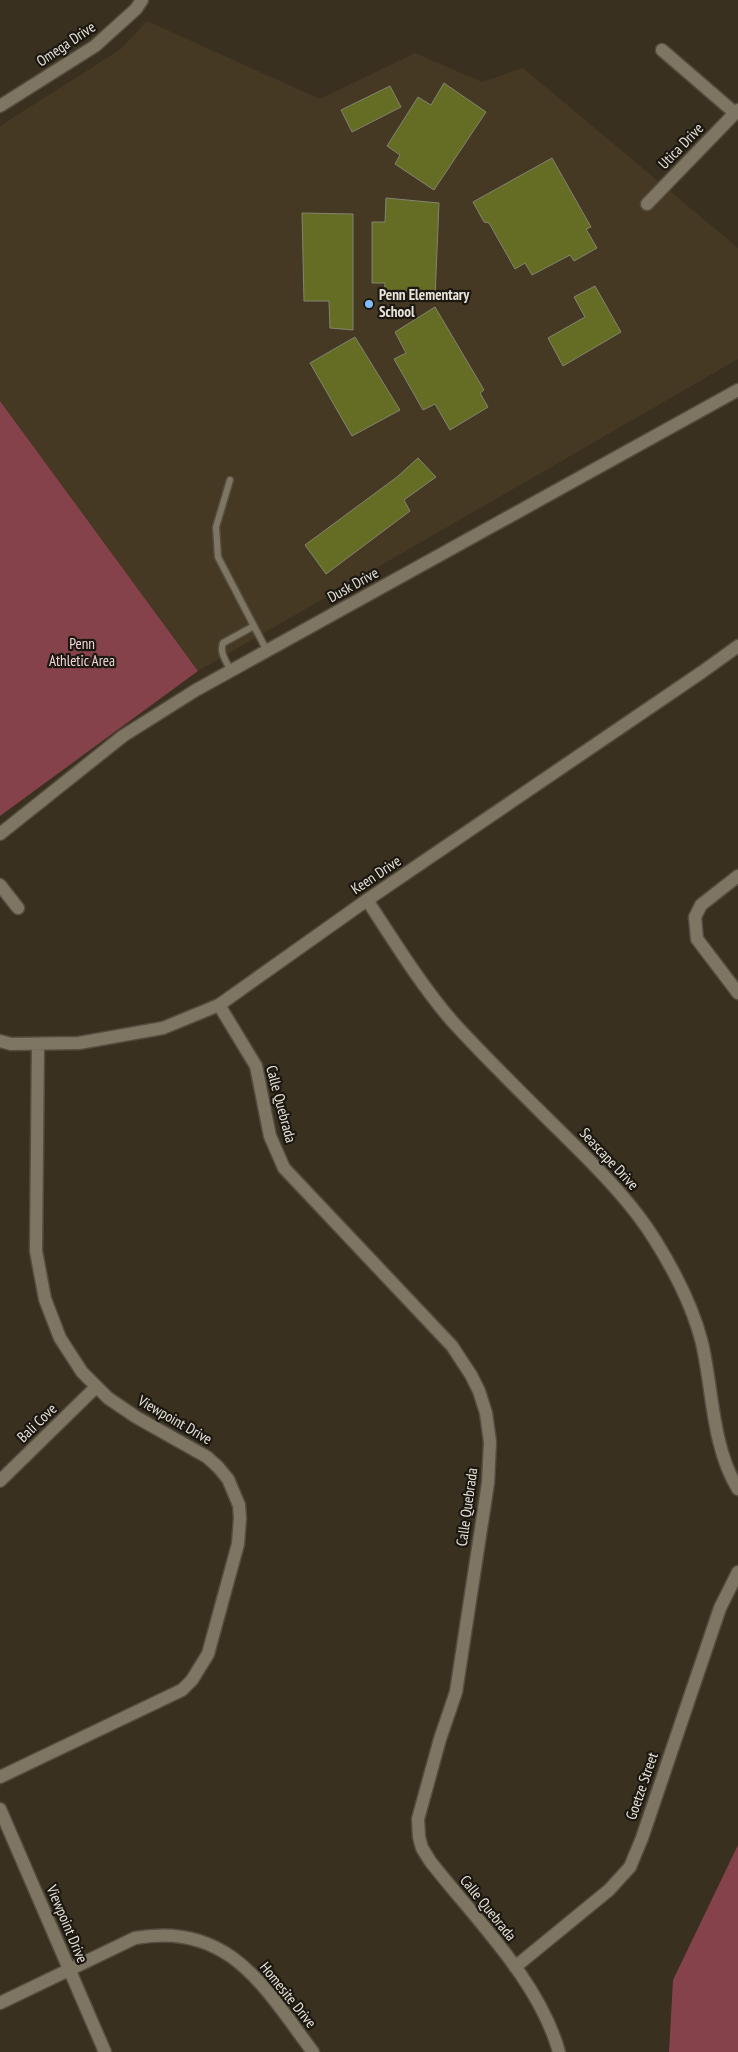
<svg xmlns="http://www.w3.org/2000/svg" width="738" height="2052" viewBox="0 0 738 2052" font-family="'PT Sans Narrow',sans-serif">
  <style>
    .built { fill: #453923 }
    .green { fill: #85424a }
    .building { fill: #656c24; stroke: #828572 }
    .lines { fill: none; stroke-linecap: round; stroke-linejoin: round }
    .service-casing { stroke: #544d3f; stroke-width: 9 }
    .minor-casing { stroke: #544d3f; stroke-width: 15 }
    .tertiary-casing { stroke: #544d3f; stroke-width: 15 }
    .service { stroke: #7f7563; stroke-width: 6 }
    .minor { stroke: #7f7563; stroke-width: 12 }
    .tertiary { stroke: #7f7563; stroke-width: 12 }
    .poi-dot { fill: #81bcfa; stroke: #1c1811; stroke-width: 2 }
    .labels { text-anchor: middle; stroke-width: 4.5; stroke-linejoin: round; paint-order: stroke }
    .street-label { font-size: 15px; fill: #e8e3d9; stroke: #1c1811 }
    .poi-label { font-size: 15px; font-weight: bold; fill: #e8e3d9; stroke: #1c1811; text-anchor: start }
    .park-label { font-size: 15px; fill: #efd4d6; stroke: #1c1811 }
  </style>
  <rect width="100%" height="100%" fill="#393020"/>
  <path class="built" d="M147,21L320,99L415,53L482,82L523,68L738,248V359L198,671L0,401V126L121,49Z"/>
  <path class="green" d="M0,401L198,671L0,816Z
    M738,1845V2052H669L673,1980Z"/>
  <path class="building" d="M444,83L486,112L434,190L395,164L400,155L387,146L418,97L431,105Z
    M390,86L401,107L352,132L341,110Z
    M552,158L591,227L586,229L597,248L574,261L570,255L532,275L525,263L515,269L489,223L484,222L473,202Z
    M386,198L439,203L435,298L384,296L385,283H372V222H385Z
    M302,213L353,214V330L330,328L329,301H304Z
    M595,286L621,332L563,366L548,338L585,317L574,297Z
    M435,307L484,390L480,393L488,407L450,430L435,404L423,410L394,359L406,353L395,332Z
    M355,337L400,410L352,436L310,363Z
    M418,458L436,477L404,500L410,511L326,574L305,545L397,477Z"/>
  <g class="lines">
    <defs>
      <path id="service" d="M230,480L216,527L218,557L267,651
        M231,671C227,662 219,653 223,643L254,626"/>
      <path id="minor" d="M662,50L735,113
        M0,106L95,46L136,9L142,0
        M647,204L738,110
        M738,876L701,905L695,917L697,939L738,993
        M0,885L18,908
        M367,900C394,941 420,984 452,1021C492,1065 535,1106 577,1148C605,1176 634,1206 655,1240C675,1272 693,1307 702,1343C713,1391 712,1447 738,1489
        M219,1005L256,1066L270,1136L284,1168L452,1346L471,1375L479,1391L486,1413L490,1442L488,1483L456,1692L440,1739L418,1819L419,1837L422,1848L430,1861C475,1919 539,1980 559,2052
        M0,1041L11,1044L79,1043L163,1028L219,1005L367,900L702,672L738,646
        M0,1481L96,1387
        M0,1777L182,1690L192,1680L208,1654L238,1544L240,1518L239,1505L228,1479L218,1467L207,1457L136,1417L108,1398L82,1372L60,1338L45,1299L36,1251L38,1044
        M0,1809L105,2052
        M515,1967L609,1890L630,1867L642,1838L720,1608L738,1572
        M0,2003L135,1938C229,1921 264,1987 313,2052"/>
      <path id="tertiary" d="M0,834L123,736L196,690L738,390"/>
    </defs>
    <use href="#service" class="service-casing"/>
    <use href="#minor" class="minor-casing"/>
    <use href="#tertiary" class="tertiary-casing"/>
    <use href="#service" class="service"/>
    <use href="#minor" class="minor"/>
    <use href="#tertiary" class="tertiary"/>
  </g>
  <circle class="poi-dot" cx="369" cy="304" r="5"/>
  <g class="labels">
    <g class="street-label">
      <text transform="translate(66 44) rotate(-34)" y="5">Omega Drive</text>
      <text transform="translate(681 146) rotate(-46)" y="5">Utica Drive</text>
      <text transform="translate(353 585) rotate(-29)" y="5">Dusk Drive</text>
      <text transform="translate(376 875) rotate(-34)" y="5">Keen Drive</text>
      <text transform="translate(281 1104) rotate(75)" y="5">Calle Quebrada</text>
      <text transform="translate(609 1159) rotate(47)" y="5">Seascape Drive</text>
      <text transform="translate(175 1420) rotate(30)" y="5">Viewpoint Drive</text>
      <text transform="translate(37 1423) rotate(-44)" y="5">Bali Cove</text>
      <text transform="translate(467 1507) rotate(-82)" y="5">Calle Quebrada</text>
      <text transform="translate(642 1786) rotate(-71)" y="5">Goetze Street</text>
      <text transform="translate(488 1908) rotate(51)" y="5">Calle Quebrada</text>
      <text transform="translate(67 1924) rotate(67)" y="5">Viewpoint Drive</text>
      <text transform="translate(288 1995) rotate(51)" y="5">Homesite Drive</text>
    </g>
    <g class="poi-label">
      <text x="379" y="300">Penn Elementary<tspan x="379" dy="17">School</tspan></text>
    </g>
    <g class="park-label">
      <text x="82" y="649">Penn<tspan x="82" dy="17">Athletic Area</tspan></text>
    </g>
  </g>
</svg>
